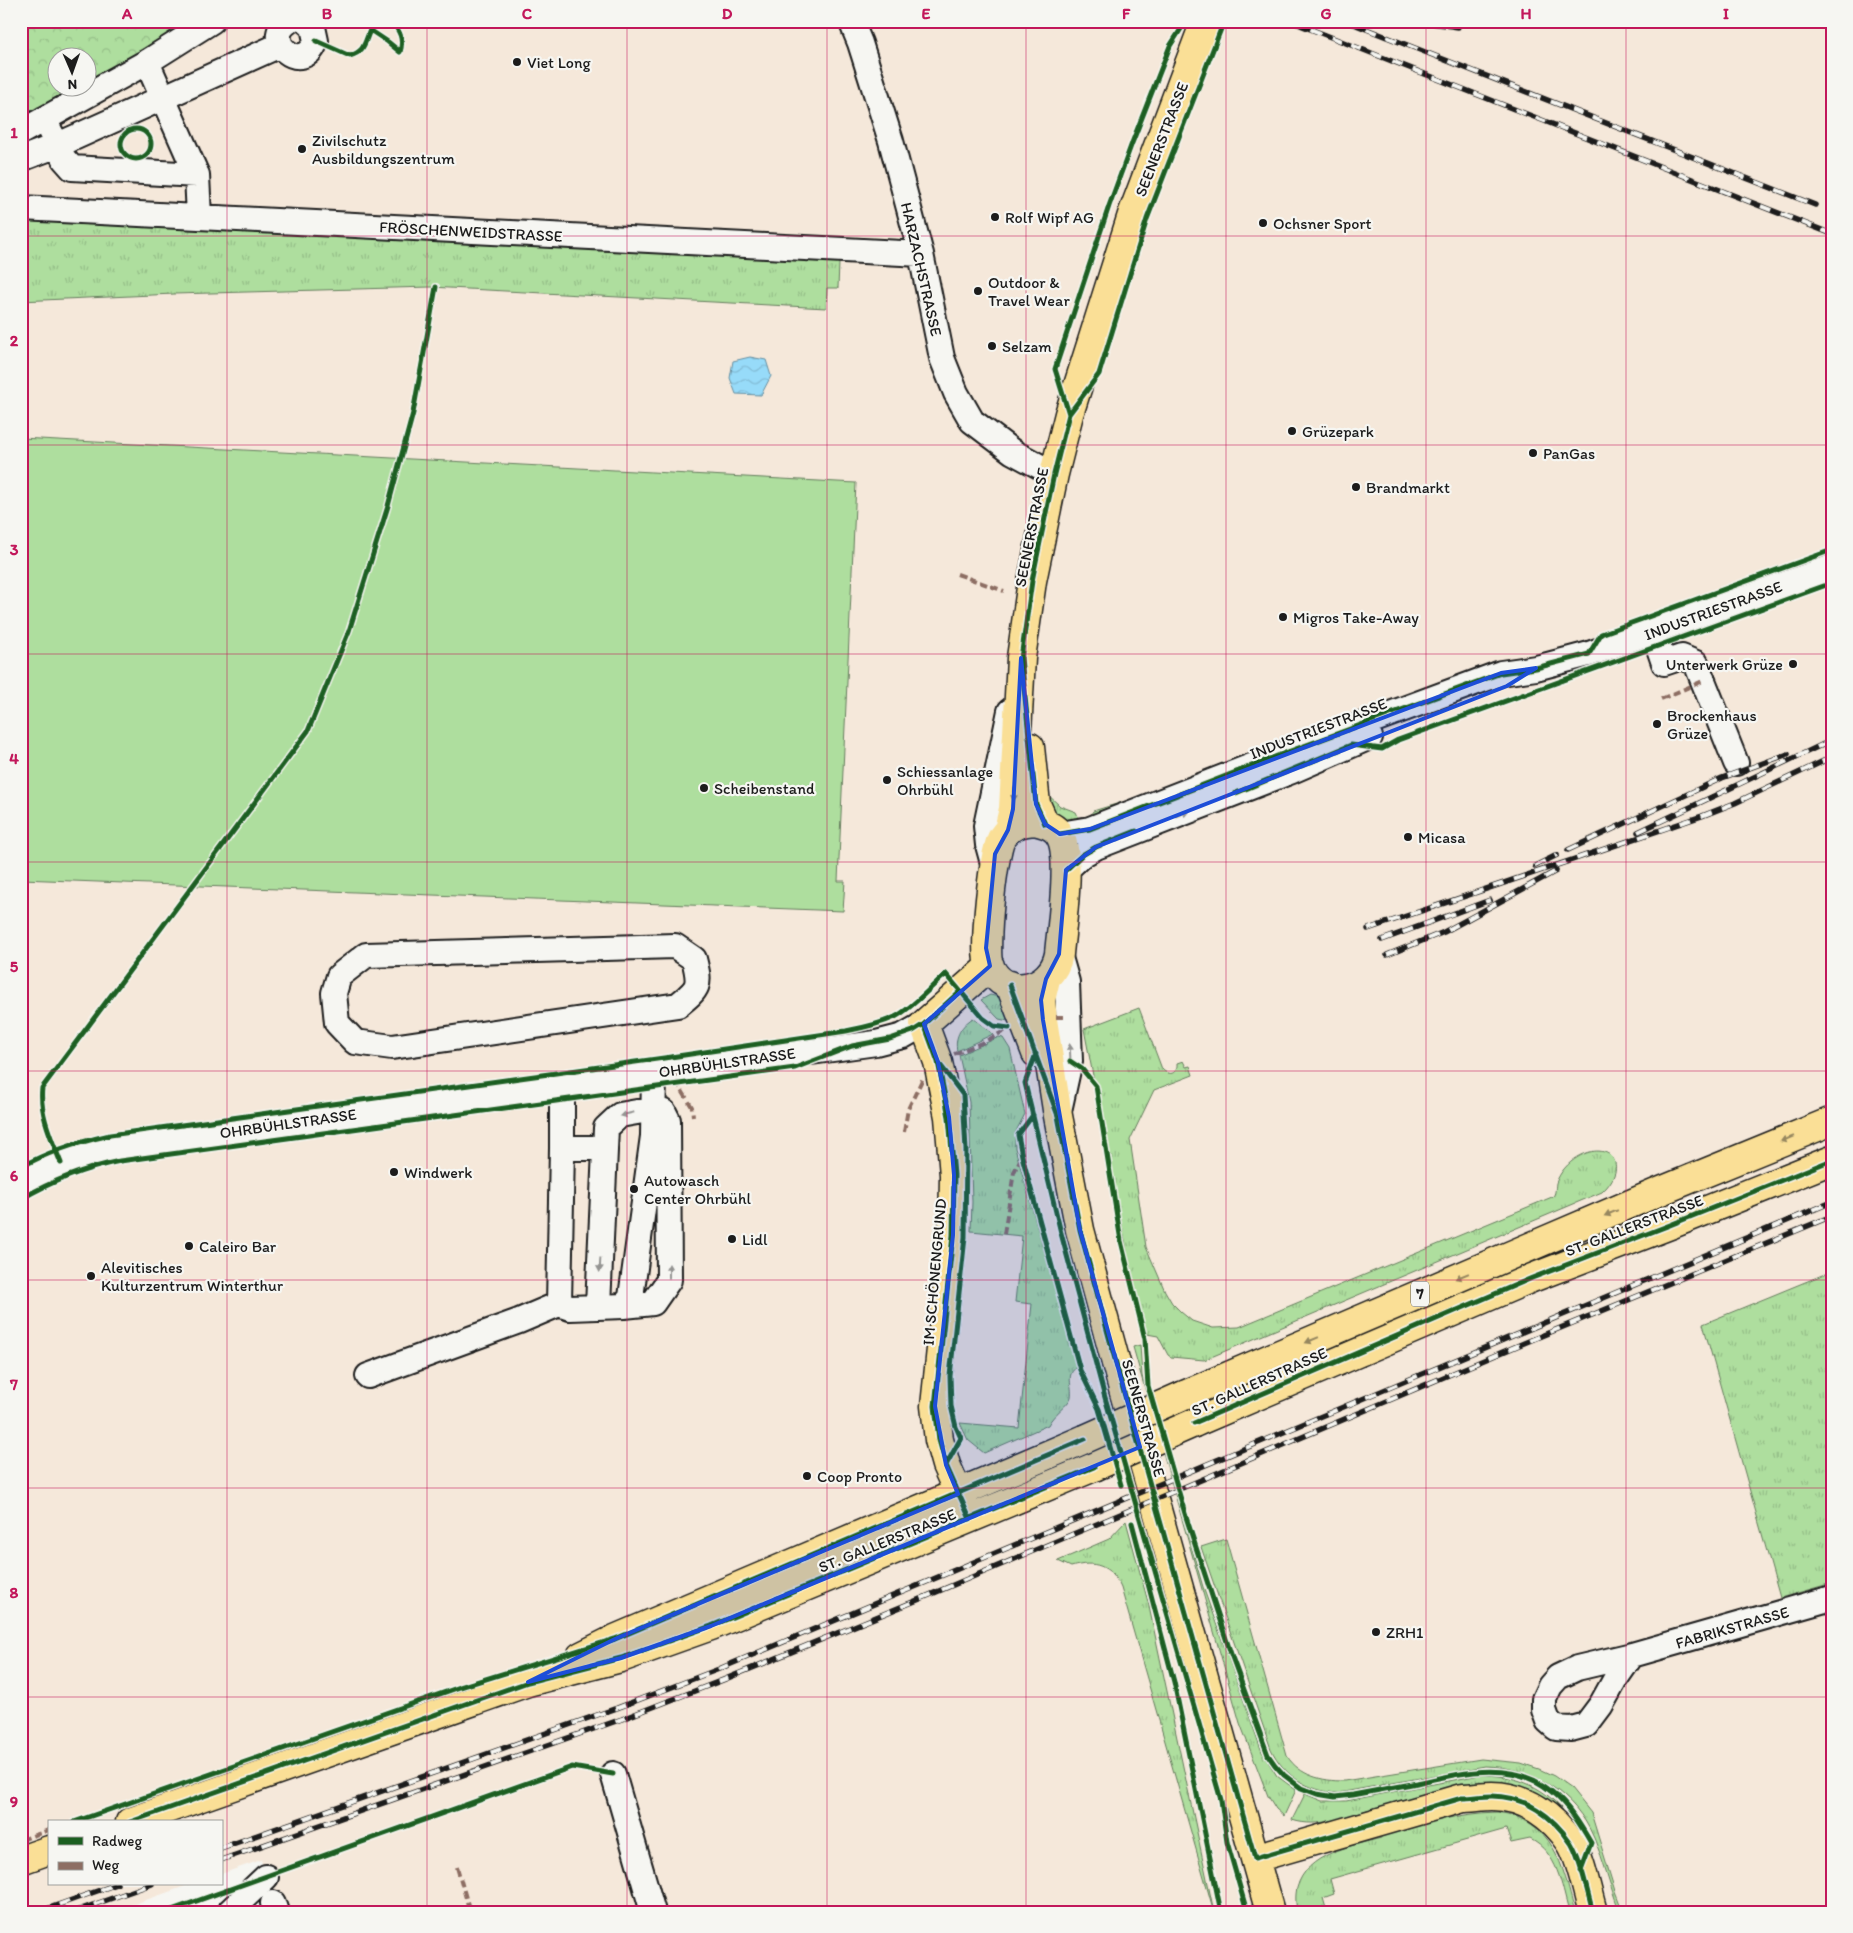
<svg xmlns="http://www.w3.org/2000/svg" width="1853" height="1933" viewBox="0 0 1853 1933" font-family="Itim,sans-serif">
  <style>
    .built { fill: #f5e8da }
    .grass { fill: url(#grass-tufts); stroke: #657d5d }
    .forest { fill: url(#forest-crowns); stroke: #657d5d; fill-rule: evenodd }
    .garden { fill: #aede9e; stroke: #657d5d }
    .water { fill: url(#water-waves); stroke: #668fa1 }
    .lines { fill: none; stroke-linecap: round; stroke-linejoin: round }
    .minor-casing { stroke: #1c1c1c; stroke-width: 28 }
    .major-casing { stroke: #1c1c1c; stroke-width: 31 }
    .minor { stroke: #f6f6f2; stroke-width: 24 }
    .major { stroke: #fadf96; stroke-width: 28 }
    .rail-casing { stroke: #1c1c1c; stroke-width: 5.5 }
    .rail { stroke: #f6f6f2; stroke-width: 4; stroke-dasharray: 11; stroke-linecap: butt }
    .major-bridge-casing { stroke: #1c1c1c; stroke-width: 31; stroke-linecap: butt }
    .major-bridge { stroke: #fadf96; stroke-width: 28 }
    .quiet { stroke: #8d6e63; stroke-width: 4; stroke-dasharray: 8 4; stroke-linecap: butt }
    .cycleway-casing { stroke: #f6f6f2; stroke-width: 8 }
    .cycleway { stroke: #1b5e20; stroke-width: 5 }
    .oneway { fill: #96875f }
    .oneway2 { fill: #949492 }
    .marked { fill: #1d4ed8; fill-opacity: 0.2; stroke: #1d4ed8; stroke-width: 4; stroke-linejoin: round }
    .grid { fill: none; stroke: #c2185b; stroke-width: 1; stroke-opacity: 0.55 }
    .poi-dot { fill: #1c1c1c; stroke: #f6f6f2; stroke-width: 2 }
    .labels { text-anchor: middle; stroke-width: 4.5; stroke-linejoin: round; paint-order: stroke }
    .shield { fill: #f6f6f2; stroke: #5d5d5c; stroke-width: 1 }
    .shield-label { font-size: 15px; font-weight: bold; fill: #1c1c1c }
    .poi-label { font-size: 16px; fill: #1c1c1c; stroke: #f6f6f2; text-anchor: start }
    .street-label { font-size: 16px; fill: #1c1c1c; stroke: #f6f6f2 }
    .neatline { fill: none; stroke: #c2185b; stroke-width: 2 }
    .grid-label { font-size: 16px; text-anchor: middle; font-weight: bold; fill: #c2185b }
  </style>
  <defs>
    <pattern id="grass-tufts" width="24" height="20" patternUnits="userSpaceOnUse" patternTransform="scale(1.25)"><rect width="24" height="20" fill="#aede9e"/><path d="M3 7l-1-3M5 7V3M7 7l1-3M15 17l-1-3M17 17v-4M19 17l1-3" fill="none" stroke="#95be88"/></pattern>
    <pattern id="forest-crowns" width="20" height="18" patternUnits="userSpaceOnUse" patternTransform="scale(1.25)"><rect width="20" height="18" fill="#aede9e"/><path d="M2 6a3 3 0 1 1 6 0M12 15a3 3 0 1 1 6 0" fill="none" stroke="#95be88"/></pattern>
    <pattern id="water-waves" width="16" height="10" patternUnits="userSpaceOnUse" patternTransform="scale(1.25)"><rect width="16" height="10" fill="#97dbf9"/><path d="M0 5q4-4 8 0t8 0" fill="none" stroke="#82bbd5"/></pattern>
  </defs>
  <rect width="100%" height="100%" fill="#f6f6f2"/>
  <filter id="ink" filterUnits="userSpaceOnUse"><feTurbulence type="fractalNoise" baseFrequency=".02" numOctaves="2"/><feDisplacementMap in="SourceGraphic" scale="10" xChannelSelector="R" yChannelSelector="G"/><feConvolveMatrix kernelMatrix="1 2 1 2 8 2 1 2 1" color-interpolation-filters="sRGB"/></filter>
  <g filter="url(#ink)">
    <path class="built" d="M196,21H1832V1912H276L261,1860L221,1874V1822H49V1884H191L112,1912H21V126Z"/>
    <path class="grass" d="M21,208L824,249L839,263L838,288H827L826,308L430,287L174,294L21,301Z
      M1045,792L1060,806L1076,812L1081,823C1055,822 1055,813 1045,792Z
      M1136,798H1139L1093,820L1091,814L1093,811Z
      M990,995L1003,998L1013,1022L999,1019L981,1000Z
      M1139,1008L1162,1069C1168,1076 1178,1075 1177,1063L1183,1061L1186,1067L1190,1066L1193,1075L1154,1090L1130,1140L1146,1247L1165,1291L1172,1303L1181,1312L1192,1321L1213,1328L1239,1327L1552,1197C1556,1194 1555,1189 1556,1183C1560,1172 1568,1163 1578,1157C1609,1139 1631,1165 1602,1192L1204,1360L1171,1357L1168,1355L1158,1336L1147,1334L1128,1256L1084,1029Z
      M973,1018L993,1034L957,1051C954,1036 962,1025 973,1018Z
      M999,1037L1003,1038L1010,1049L1025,1114L1015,1133V1148L1077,1367C1065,1375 1073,1385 1071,1397C1069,1405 1053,1414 1048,1425L984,1453L968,1440L960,1423L1019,1428L1032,1304L1015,1302L1022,1236L971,1231L972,1202L969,1102L959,1055Z
      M1832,1271V1583L1780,1598L1703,1324Z
      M1140,1345L1142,1376L1203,1587L1262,1752L1277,1776L1296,1790L1284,1816L1276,1809L1268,1796L1240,1723L1133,1347Z
      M1126,1521L1148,1602L1214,1912L1121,1588C1111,1565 1094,1560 1071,1567L1058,1561L1109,1539Z
      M1226,1539L1287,1756C1300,1776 1322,1781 1344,1781L1481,1759L1521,1763L1539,1769L1554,1776L1571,1788L1591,1813L1615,1891L1623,1912L1619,1910C1610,1886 1604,1861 1594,1838C1575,1793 1533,1767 1485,1766L1338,1793C1308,1791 1284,1776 1271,1749L1201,1547Z
      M1480,1775C1513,1775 1540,1784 1563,1810C1555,1807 1550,1800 1543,1796C1527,1786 1508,1783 1489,1783L1374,1811L1373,1808C1347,1816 1319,1829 1292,1820L1305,1794L1322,1801H1346Z
      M1497,1812C1554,1820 1562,1864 1575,1912H1569C1561,1884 1558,1853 1530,1839L1511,1843L1506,1829L1330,1879L1334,1894L1323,1898L1327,1912H1297C1296,1904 1295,1896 1297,1888C1306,1853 1352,1846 1381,1838V1835C1419,1825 1458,1813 1497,1812Z"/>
    <path class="forest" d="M21,21H196L129,65L21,126ZM58,58H88V88H58Z"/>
    <path class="garden" d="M21,438L856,483L838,881H845L843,911L21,879Z"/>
    <path class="water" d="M750,357L766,360L771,376L761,395L736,394L730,378L733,361Z"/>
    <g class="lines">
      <defs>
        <path id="minor" d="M289,21C259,40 303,77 316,41L313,27L306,21
          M851,21L860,43L891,141L921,254L942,358L956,393L972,421L1013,452L1054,474
          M44,119L64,159L72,168L197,175L147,62
          M21,132L147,62L212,21
          M21,159L58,145L280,45
          M197,175L199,217
          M21,208L921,254
          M1653,631L1664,663L1682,657L1696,663L1736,763
          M1060,834L1090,829L1285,753L1501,673L1536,668L1589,654L1832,567
          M994,867L988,845L986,826L1010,711
          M1066,870L1082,855L1096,847L1292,771L1370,737
          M675,946L694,959C701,986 699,988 678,1005L392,1047L355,1042L337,1023L334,993L339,976L366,955Z
          M1059,1111L1070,1061L1067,982L1059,954
          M562,1148H605
          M21,1183L61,1163L113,1148L876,1043L903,1036L924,1024
          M559,1304L570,1308L624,1306L631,1297L653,1136L654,1072
          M598,1306L606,1128L620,1115L654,1109L664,1112L668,1120L669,1280L653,1303L624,1306
          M368,1376L519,1321L559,1304L562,1148V1100L560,1086
          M1632,1655L1616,1678L1601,1705L1586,1725L1571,1729L1556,1728L1548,1721L1544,1710V1699L1550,1686L1558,1677L1577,1668L1632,1655L1832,1598
          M613,1774L653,1912
          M273,1903L276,1912
          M229,1912L266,1877"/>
        <path id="major" d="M1030,747L1036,804L1045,824
          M1035,821C1044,823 1054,826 1059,834C1073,854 1061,929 1059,954C1052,991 1004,1001 989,965C983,951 993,850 1002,837C1010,825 1022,822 1035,821Z
          M1008,830L1013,809L1021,658L1032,581L1054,474L1069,414L1132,215L1203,27
          M1046,979L1041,1000L1043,1020L1058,1116L1080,1230L1123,1389L1270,1912
          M1010,985L1036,1053
          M1184,1395L1656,1193L1832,1121
          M1194,1423L1532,1278L1670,1225L1832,1160
          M966,1510L946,1465L939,1440L935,1406L953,1235L954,1175L949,1117L938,1062L924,1024L990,966
          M581,1656L615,1639L1085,1439
          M130,1822L528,1682L621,1658L711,1626L1094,1467
          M1255,1858L1462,1798C1472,1798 1482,1796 1492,1796C1525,1796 1553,1816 1571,1843C1581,1859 1587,1892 1593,1912
          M21,1860L49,1850"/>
      </defs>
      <use href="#minor" class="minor-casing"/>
      <use href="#major" class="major-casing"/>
      <use href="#minor" class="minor"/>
      <use href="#major" class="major"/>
      <defs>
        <path id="rail" d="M1290,21L1832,234
          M1346,21L1815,205
          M1418,21L1458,27
          M1638,832L1832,740
          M1568,850L1722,778L1788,754
          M1535,866L1557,855
          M1368,929L1702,816L1735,803L1832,757
          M1382,940L1490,900
          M1387,955L1444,932L1556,871
          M221,1848L617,1708L719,1669L1832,1202
          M221,1860L622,1719L723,1680L920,1599L1524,1343L1832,1216
          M38,1912L117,1884
          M73,1912L152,1884"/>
      </defs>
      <use href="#rail" class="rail-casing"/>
      <use href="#rail" class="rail"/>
      <defs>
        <path id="major-bridge" d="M1085,1439L1184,1395
          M1094,1467L1194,1423"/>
      </defs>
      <use href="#major-bridge" class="major-bridge-casing"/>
      <use href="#major-bridge" class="major-bridge"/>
      <path class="quiet" d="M957,574L1004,591
        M1661,699L1703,681
        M1056,1017H1068
        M954,1054L984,1042L1008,1029
        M674,1069L678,1084L692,1107L693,1116
        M904,1132L908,1109L923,1078
        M1004,1234L1014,1172L1022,1156
        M21,1840L49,1830
        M457,1867L470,1912"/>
      <defs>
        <path id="cycleway" d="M316,41L350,56C365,51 364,44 370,30L388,42L400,52C404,39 400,31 391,21
          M121 144a15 15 0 1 1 30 0a15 15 0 1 1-30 0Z
          M1069,414L1055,369L1109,206L1132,143L1170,46L1186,21
          M1236,793L1351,745L1382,749L1398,740L1832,583
          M1045,824L1036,804L1021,658L1032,581L1054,474L1069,414L1099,374L1147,219L1224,21
          M1060,834L1090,829L1285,753L1501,673L1536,668L1589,654L1601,634L1832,550
          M1066,870L1082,855L1096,847L1136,831
          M1010,985L1058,1116L1080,1230L1123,1389L1255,1858L1462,1798C1472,1798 1482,1796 1492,1796C1525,1796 1553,1816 1571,1843C1581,1859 1587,1892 1593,1912
          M924,1024L938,1062L949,1117L954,1175L953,1235L935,1406L939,1440L946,1465L970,1519
          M1036,1054L1025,1083L1061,1233L1104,1394L1221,1800L1227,1842L1247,1912
          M1070,1061L1082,1069L1096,1086L1121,1241L1145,1339L1148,1386L1186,1517L1232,1657L1268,1755L1275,1765L1284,1775L1301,1788L1317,1794L1335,1797L1353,1795C1374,1791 1396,1787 1417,1783C1461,1773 1513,1759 1552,1792C1569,1806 1580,1824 1591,1843L1581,1870
          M941,1066L963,1095L966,1150L965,1237L950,1376L951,1406L956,1427L961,1438L946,1465
          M1033,1115L1018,1135L1022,1156L1080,1370L1099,1409L1121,1485
          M61,1163C52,1140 39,1113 42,1088L308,731L349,631L388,506L413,413L436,287
          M21,1167C49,1151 79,1142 110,1135L664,1058L846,1031C862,1028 880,1024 895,1017C914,1007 929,988 946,974L983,1018L994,1026L1009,1028
          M21,1199C52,1181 85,1168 120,1161L795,1068L852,1046L890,1039L913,1031L924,1024L960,991
          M1194,1423L1532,1278L1670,1225L1832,1160
          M1132,1523L1174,1682L1221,1912
          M74,1822L460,1687L615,1639L1085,1439
          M130,1822L528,1682L621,1658L711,1626L1094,1467
          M166,1912L572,1767L613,1774"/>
      </defs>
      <use href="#cycleway" class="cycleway-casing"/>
      <use href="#cycleway" class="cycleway"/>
    </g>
    <defs><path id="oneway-solid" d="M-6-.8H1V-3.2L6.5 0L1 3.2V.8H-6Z" transform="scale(1.25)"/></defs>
    <g class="oneway">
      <use href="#oneway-solid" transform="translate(1014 794) rotate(94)"/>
      <use href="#oneway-solid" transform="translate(1787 1139) rotate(158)"/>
      <use href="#oneway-solid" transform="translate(1611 1213) rotate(157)"/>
      <use href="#oneway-solid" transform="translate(1462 1276) rotate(157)"/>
      <use href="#oneway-solid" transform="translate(1312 1340) rotate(157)"/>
    </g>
    <g class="oneway2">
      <use href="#oneway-solid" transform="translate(1182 814) rotate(-21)"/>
      <use href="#oneway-solid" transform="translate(1070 1051) rotate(-93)"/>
      <use href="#oneway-solid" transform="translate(627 1114) rotate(166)"/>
      <use href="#oneway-solid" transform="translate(600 1265) rotate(93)"/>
      <use href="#oneway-solid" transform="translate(669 1271) rotate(-90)"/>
    </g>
  </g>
  <path class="marked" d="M1021,658L1036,804L1045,824L1060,834L1090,829L1501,673L1536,668L1507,686L1096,847L1066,870L1059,954L1046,979L1041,1000L1043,1020L1080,1230L1140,1447L711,1626L621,1658L528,1682L615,1639L958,1494L946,1465L935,1406L953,1235L954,1175L949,1117L938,1062L924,1024L990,966L986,948L995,854L1008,830L1013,809Z"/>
  <path class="grid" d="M227,21V1912M427,21V1912M627,21V1912M827,21V1912M1026,21V1912M1226,21V1912M1426,21V1912M1626,21V1912M21,236H1832M21,445H1832M21,654H1832M21,862H1832M21,1071H1832M21,1280H1832M21,1488H1832M21,1697H1832"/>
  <g class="poi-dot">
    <circle cx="517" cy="62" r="5"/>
    <circle cx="302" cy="149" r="5"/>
    <circle cx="995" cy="217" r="5"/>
    <circle cx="1263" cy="223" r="5"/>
    <circle cx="978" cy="291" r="5"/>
    <circle cx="992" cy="346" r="5"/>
    <circle cx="1292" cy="431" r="5"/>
    <circle cx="1533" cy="453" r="5"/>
    <circle cx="1356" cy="487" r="5"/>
    <circle cx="1283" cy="617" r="5"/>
    <circle cx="1793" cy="664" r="5"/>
    <circle cx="1657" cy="724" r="5"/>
    <circle cx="887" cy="780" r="5"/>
    <circle cx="704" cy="788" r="5"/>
    <circle cx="1408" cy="837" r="5"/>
    <circle cx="394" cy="1172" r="5"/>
    <circle cx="634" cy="1189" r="5"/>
    <circle cx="732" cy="1239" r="5"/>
    <circle cx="189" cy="1246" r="5"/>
    <circle cx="91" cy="1276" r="5"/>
    <circle cx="807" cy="1476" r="5"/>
    <circle cx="1376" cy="1632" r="5"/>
  </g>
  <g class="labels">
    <rect class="shield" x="1411" y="1281.5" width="18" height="25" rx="4"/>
    <g class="shield-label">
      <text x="1420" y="1299">7</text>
    </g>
    <g class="poi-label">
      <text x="527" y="68">Viet Long</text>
      <text x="312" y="146">Zivilschutz<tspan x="312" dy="18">Ausbildungszentrum</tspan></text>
      <text x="1005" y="223">Rolf Wipf AG</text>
      <text x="1273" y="229">Ochsner Sport</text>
      <text x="988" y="288">Outdoor &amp;<tspan x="988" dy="18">Travel Wear</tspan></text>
      <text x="1002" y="352">Selzam</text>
      <text x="1302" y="437">Grüzepark</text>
      <text x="1543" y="459">PanGas</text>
      <text x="1366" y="493">Brandmarkt</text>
      <text x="1293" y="623">Migros Take-Away</text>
      <text x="1783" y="670" text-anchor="end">Unterwerk Grüze</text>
      <text x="1667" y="721">Brockenhaus<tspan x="1667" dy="18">Grüze</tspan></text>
      <text x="897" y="777">Schiessanlage<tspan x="897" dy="18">Ohrbühl</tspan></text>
      <text x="714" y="794">Scheibenstand</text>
      <text x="1418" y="843">Micasa</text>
      <text x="404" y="1178">Windwerk</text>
      <text x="644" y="1186">Autowasch<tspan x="644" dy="18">Center Ohrbühl</tspan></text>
      <text x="742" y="1245">Lidl</text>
      <text x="199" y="1252">Caleiro Bar</text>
      <text x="101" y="1273">Alevitisches<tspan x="101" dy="18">Kulturzentrum Winterthur</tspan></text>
      <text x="817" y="1482">Coop Pronto</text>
      <text x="1386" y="1638">ZRH1</text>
    </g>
    <g class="street-label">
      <text transform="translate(1161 139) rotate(-69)" y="6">SEENERSTRASSE</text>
      <text transform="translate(471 231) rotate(3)" y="6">FRÖSCHENWEIDSTRASSE</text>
      <text transform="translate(922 269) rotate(77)" y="6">HARZACHSTRASSE</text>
      <text transform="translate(1031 527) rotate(-79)" y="6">SEENERSTRASSE</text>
      <text transform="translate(1713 610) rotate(-20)" y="6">INDUSTRIESTRASSE</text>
      <text transform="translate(1318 728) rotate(-21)" y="6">INDUSTRIESTRASSE</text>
      <text transform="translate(727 1062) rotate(-8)" y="6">OHRBÜHLSTRASSE</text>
      <text transform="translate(288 1123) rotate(-8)" y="6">OHRBÜHLSTRASSE</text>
      <text transform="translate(1634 1225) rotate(-21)" y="6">ST. GALLERSTRASSE</text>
      <text transform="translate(934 1272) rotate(-85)" y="6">IM SCHÖNENGRUND</text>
      <text transform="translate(1259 1381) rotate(-24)" y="6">ST. GALLERSTRASSE</text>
      <text transform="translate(1144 1418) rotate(74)" y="6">SEENERSTRASSE</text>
      <text transform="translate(887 1540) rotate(-22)" y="6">ST. GALLERSTRASSE</text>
      <text transform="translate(1732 1627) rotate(-16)" y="6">FABRIKSTRASSE</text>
    </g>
  </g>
  <rect width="1853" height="1933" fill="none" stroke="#f6f6f2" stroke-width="55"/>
  <rect x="48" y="1820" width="175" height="65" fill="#f6f6f2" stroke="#9f9f9c"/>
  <rect x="58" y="1837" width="25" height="8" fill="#1b5e20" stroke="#9f9f9c"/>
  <text x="92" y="1846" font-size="15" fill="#1c1c1c">Radweg</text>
  <rect x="58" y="1862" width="25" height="8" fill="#8d6e63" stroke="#9f9f9c"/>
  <text x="92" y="1870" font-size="15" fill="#1c1c1c">Weg</text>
  <g transform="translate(72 72) rotate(178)"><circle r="24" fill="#f6f6f2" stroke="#9f9f9c"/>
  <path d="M0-4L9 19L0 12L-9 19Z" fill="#1c1c1c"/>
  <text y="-8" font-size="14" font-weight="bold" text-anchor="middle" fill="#1c1c1c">N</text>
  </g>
  <rect x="28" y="28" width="1798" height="1878" class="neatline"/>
  <g class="grid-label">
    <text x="127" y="19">A</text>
    <text x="327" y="19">B</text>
    <text x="527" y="19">C</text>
    <text x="727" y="19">D</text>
    <text x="926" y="19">E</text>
    <text x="1126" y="19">F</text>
    <text x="1326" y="19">G</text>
    <text x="1526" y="19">H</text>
    <text x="1726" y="19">I</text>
    <text x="14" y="138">1</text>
    <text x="14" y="346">2</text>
    <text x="14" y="555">3</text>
    <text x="14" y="764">4</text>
    <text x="14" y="972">5</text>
    <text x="14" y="1181">6</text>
    <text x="14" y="1390">7</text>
    <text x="14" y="1598">8</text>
    <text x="14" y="1807">9</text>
  </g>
</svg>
